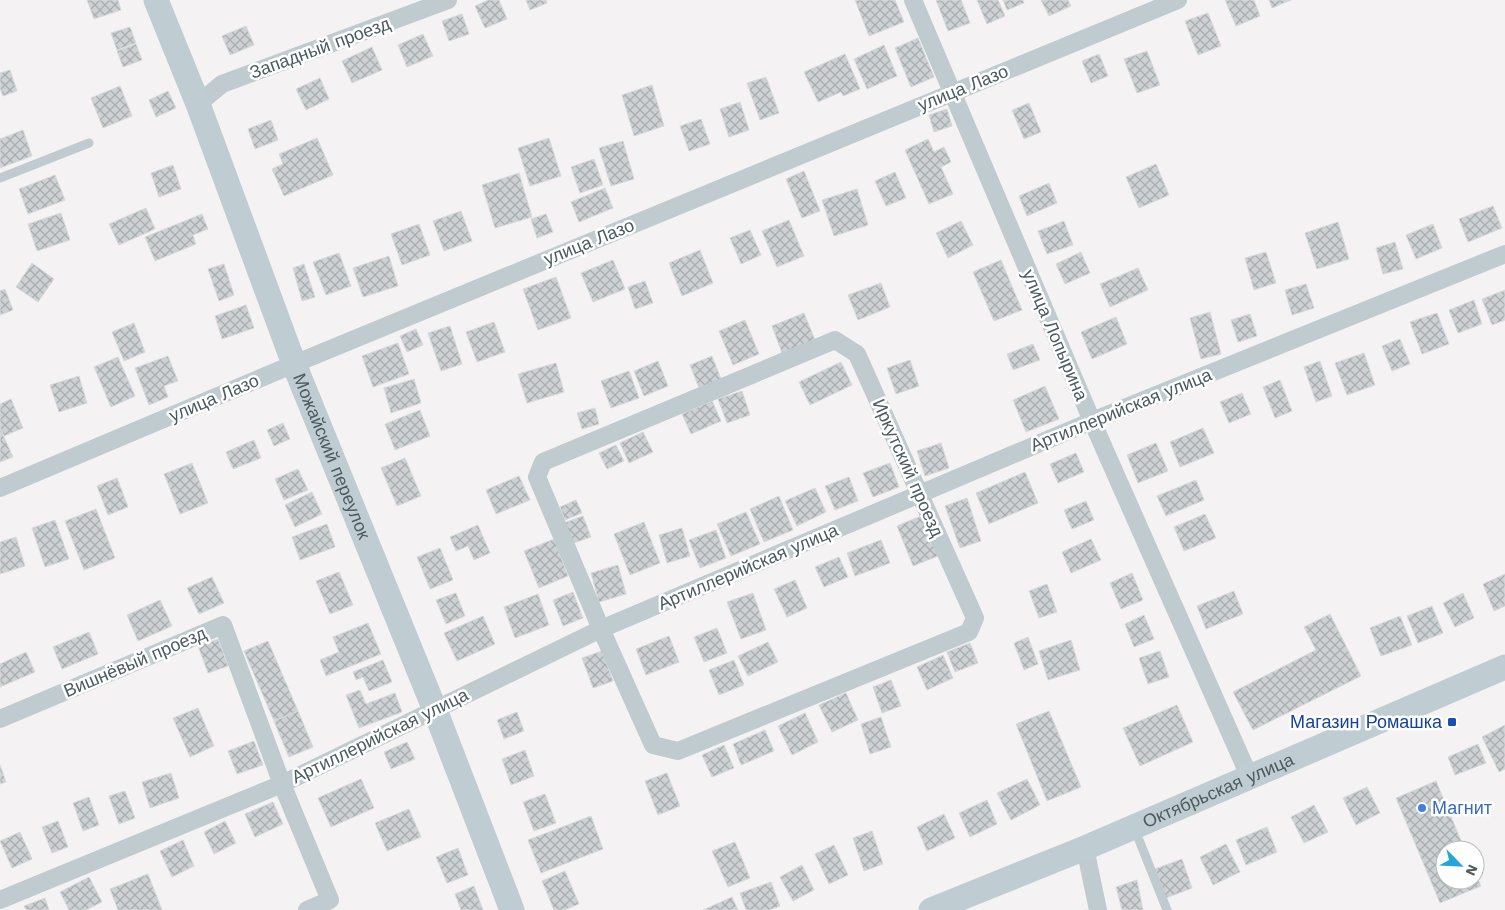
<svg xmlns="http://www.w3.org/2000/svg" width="1505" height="910" viewBox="0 0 1505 910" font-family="'Work Sans',sans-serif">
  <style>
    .building { fill: url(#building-cross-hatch); stroke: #d7dadd }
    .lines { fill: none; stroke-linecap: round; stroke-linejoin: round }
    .lane { stroke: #bfcbce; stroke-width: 9 }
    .street { stroke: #bfcbce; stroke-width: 18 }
    .secondary { stroke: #bfcdd2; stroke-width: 25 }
    .transit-dot { fill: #1a4fb4; stroke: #fff; stroke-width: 2 }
    .shop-dot { fill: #3f7fe0; stroke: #fff; stroke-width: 2 }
    .labels { text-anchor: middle; stroke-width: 5; stroke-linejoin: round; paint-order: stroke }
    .street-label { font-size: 18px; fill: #4b5b5f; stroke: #fff }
    .transit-label { font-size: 18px; fill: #164399; stroke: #fff; text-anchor: end }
    .shop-label { font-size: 18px; fill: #366cbe; stroke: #fff; text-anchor: start }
  </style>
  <defs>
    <pattern id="building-cross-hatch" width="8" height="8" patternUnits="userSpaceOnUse" patternTransform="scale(1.25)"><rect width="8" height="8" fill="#cdd1d4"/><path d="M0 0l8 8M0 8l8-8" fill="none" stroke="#a8adaf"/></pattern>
  </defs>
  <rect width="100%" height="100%" fill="#f4f2f3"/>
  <path class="building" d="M87,0H118L121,10L94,19Z
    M488,0H499L507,19L485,28L475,6Z
    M526,0H546L547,3L530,10Z
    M855,0H895L904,22L869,36Z
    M936,0H961L970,23L948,31Z
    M977,0H998L1005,16L987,24Z
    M1003,0H1023L1024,3L1007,10Z
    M1041,0H1068L1071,6L1049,16Z
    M1225,0H1254L1260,16L1236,26Z
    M1269,0H1291L1272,8Z
    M1208,13L1221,46L1198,55L1185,21Z
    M462,14L469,34L449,41L442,21Z
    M246,26L254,45L230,55L222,36Z
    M130,27L136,43L117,50L111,33Z
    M423,34L433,56L407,67L398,45Z
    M918,38L934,77L911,87L895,48Z
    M136,44L142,60L123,67L117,51Z
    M884,45L897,76L867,89L854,59Z
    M372,47L382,70L352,83L342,61Z
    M1147,51L1160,85L1137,93L1124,59Z
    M845,54L860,89L843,96L841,92L818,102L804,72Z
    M1099,54L1108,76L1091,83L1082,61Z
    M10,70L17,91L3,96L0,88V73Z
    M766,77L779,113L760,120L747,83Z
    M320,78L329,99L306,110L296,89Z
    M652,85L664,126L634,136L622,95Z
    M120,86L132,116L103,128L91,98Z
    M168,91L176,108L156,117L149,100Z
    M740,102L749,130L729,137L720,109Z
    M1029,103L1041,132L1024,139L1012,110Z
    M947,109L952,126L934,132L929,115Z
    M701,119L710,144L689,151L680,126Z
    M271,120L278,140L255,149L248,129Z
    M23,130L32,156L0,168V139Z
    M317,138L333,175L284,196L272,169L283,164L279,154Z
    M549,138L561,176L530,186L518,148Z
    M928,139L934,152L944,147L951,162L941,167L953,194L929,204L905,150Z
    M623,141L634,179L611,186L599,148Z
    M594,159L603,185L580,193L571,167Z
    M1156,164L1169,195L1139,208L1126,177Z
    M173,165L181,189L159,197L151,173Z
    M804,171L820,211L802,218L786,179Z
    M895,172L906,198L886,206L875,181Z
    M519,173L532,217L495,228L482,185Z
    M55,175L65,200L28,214L19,189Z
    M1049,183L1057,203L1027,216L1019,196Z
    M605,188L613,208L579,222L571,202Z
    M857,189L868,225L834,236L822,200Z
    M1493,206L1502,228L1468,242L1459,219Z
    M146,208L155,229L119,245L109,224Z
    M461,211L472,241L444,251L433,221Z
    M61,213L70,240L37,251L28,224Z
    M202,214L208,229L193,235L196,244L155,261L145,237Z
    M546,214L553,232L537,238L531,219Z
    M789,220L804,256L777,267L762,231Z
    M961,221L973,245L948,258L936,233Z
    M1064,221L1073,245L1047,254L1038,231Z
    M1338,222L1349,259L1317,269L1305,233Z
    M419,224L430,255L402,265L391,234Z
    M1433,224L1442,248L1416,259L1406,235Z
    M750,230L761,255L741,264L730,238Z
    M1395,242L1403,269L1383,274L1376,248Z
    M700,250L713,283L682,296L669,263Z
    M1081,252L1090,273L1065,284L1056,264Z
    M1266,252L1276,283L1254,290L1245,258Z
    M339,253L351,286L326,295L313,262Z
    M389,256L398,286L363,297L353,268Z
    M613,260L625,289L593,302L581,273Z
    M1001,260L1022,310L994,321L973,272Z
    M32,263L54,279L38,302L16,287Z
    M224,264L234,295L219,301L208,269Z
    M304,264L315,297L302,301L293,268Z
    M1138,268L1148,290L1110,307L1100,284Z
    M556,277L571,318L538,330L523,289Z
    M645,281L653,303L635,309L628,287Z
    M881,283L890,307L858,320L848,295Z
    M1306,284L1314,308L1292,315L1285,290Z
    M5,289L13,310L0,315V291Z
    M1505,290V320L1492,325L1482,299Z
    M1474,300L1482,324L1458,333L1449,310Z
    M246,305L254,328L222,339L215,316Z
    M1210,312L1221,354L1201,359L1190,318Z
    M804,313L815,340L782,353L772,326Z
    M1437,313L1449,344L1422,354L1410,322Z
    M1250,314L1257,336L1238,342L1231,320Z
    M1116,317L1127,344L1092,359L1081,332Z
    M745,320L759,354L733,365L719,331Z
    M494,322L505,352L477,362L466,332Z
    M134,323L145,352L124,361L112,332Z
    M450,326L462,364L441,371L428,333Z
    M416,329L423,345L407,352L400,336Z
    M1400,339L1410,364L1392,371L1382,346Z
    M398,343L409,374L373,387L362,356Z
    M1033,344L1040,360L1013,370L1007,354Z
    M1364,353L1375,385L1347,395L1335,363Z
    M168,356L178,381L164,386L168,397L149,405L135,368Z
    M712,356L721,379L699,388L690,365Z
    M118,357L135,396L111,407L94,367Z
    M910,360L919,386L896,394L887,368Z
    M658,361L668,386L644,396L634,371Z
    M1320,361L1332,396L1316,402L1304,367Z
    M841,362L852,385L810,405L799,382Z
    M556,363L564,392L527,403L518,374Z
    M629,371L639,398L611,408L601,381Z
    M79,376L87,403L59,412L50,385Z
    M414,379L421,403L391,413L384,388Z
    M1280,380L1292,411L1275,418L1263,387Z
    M1045,386L1059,419L1026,432L1013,400Z
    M742,391L750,415L727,423L718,399Z
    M1242,393L1251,414L1229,423L1220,402Z
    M11,399L23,428L4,436L0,428V404Z
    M712,401L721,421L691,434L682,414Z
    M595,408L599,424L582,429L577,413Z
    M420,410L430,436L395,450L385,424Z
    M283,423L290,439L274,446L267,430Z
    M0,428L13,457L0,462Z
    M1203,428L1214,453L1180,467L1170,442Z
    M643,432L653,452L629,463L620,443Z
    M254,440L261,458L233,469L226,452Z
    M941,443L949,468L925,476L917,451Z
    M1156,443L1168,471L1138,483L1127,455Z
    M616,445L624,461L607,469L599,453Z
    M1076,453L1084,472L1058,483L1050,464Z
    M405,458L421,496L397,506L381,468Z
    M192,463L208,503L180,514L164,474Z
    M890,463L899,487L873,497L863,473Z
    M298,469L308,490L284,500L275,479Z
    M1025,472L1038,503L989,524L976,493Z
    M519,476L530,500L496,514L486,490Z
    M849,477L858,501L835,510L825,486Z
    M117,478L128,507L108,515L97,486Z
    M1196,480L1204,500L1166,516L1157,496Z
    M815,488L826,512L797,526L785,501Z
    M312,492L322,514L295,527L285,505Z
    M779,496L793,530L764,542L750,509Z
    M967,498L981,541L960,548L945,506Z
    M576,500L582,513L565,520L560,507Z
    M1086,501L1094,520L1072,529L1064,510Z
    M96,509L115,558L84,570L65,521Z
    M746,512L760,544L731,556L717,524Z
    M1205,514L1216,538L1184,551L1174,527Z
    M583,516L591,537L571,544L564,523Z
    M921,516L938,556L913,566L897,526Z
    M55,520L69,559L45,567L32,528Z
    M644,522L660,563L630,575L614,534Z
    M327,524L335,547L300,560L292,537Z
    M478,525L490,553L474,560L468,546L456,551L450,537Z
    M682,528L690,556L667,563L659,535Z
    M716,530L726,558L700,568L689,540Z
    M16,537L25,566L0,574V542Z
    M554,539L568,576L539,588L524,551Z
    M1091,539L1101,560L1071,573L1062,552Z
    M881,540L890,563L855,576L847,553Z
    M440,548L453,580L430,589L417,557Z
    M839,557L848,577L824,587L815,567Z
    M618,565L626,594L599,602L591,573Z
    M339,572L353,605L330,614L316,581Z
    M1132,573L1143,600L1121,609L1110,583Z
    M1505,574V606L1494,611L1483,584Z
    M212,577L224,603L199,614L187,588Z
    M795,580L807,608L787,617L774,589Z
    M1047,584L1057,612L1039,618L1029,591Z
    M1234,591L1243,614L1206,629L1197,606Z
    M573,592L583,618L563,626L553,600Z
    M456,593L465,616L446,624L436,600Z
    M753,593L766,630L741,639L727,602Z
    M1463,593L1474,618L1455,627L1443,603Z
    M538,594L549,625L515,638L504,607Z
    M160,600L172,626L138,641L127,615Z
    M1432,606L1443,633L1418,643L1407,616Z
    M1330,614L1361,676L1253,730L1233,692L1316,650L1304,627Z
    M1144,615L1154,639L1134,647L1125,624Z
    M483,616L495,644L457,661L444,633Z
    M1400,616L1412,645L1381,656L1370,628Z
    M368,623L381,654L326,676L320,660L339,652L333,637Z
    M717,628L727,653L704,662L694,637Z
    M89,632L98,654L62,669L53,647Z
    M669,636L679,662L646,675L636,649Z
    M1028,637L1038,664L1024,670L1014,643Z
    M218,639L228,666L208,673L198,646Z
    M1071,640L1080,670L1048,680L1039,651Z
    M268,641L298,711L274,721L244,651Z
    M768,642L778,662L748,676L738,656Z
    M970,643L978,663L955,672L947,652Z
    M602,651L613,681L593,688L582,658Z
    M1160,651L1169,677L1148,684L1139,658Z
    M26,652L35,672L0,687V664Z
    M943,655L953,678L927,690L917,667Z
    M383,660L392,682L369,691L363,677L356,680L353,672Z
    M734,660L744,685L719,695L709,670Z
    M891,680L901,706L882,713L873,687Z
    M360,690L366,704L395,693L402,712L359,728L346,695Z
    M846,693L858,720L832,732L819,705Z
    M1177,705L1193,742L1140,766L1123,728Z
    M198,708L214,746L190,757L173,718Z
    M298,711L313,747L289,757L274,721Z
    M1049,711L1081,787L1047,801L1016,724Z
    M517,712L524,731L504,739L497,720Z
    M805,713L818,742L792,755L778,726Z
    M881,717L891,747L870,754L861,724Z
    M1505,725V769L1499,772L1482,737Z
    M765,730L774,751L741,765L733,744Z
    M254,741L263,765L237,774L228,751Z
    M407,742L415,759L391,769L384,752Z
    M1478,744L1486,763L1455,775L1448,757Z
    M724,745L734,768L712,777L702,755Z
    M525,750L534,776L511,785L502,759Z
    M0,765L6,782L0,784Z
    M171,773L179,798L150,808L142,782Z
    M667,773L680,806L658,815L645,781Z
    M361,779L374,808L331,827L318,798Z
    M1027,779L1040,805L1011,820L997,793Z
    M1436,781L1465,850H1445V880H1475V873L1481,886L1440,903L1396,798Z
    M1367,787L1380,813L1356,825L1343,798Z
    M125,791L135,818L119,824L109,796Z
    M545,794L556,823L534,831L523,802Z
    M89,797L99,825L83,831L73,803Z
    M987,800L997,824L970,837L959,813Z
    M273,802L283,824L255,837L245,814Z
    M1314,805L1328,832L1304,843L1291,817Z
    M409,809L421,837L387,851L375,823Z
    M944,814L955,838L927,851L917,827Z
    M591,816L603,849L541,873L528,840Z
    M58,821L68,847L52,853L42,827Z
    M225,821L236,843L214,854L204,832Z
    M1267,827L1277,852L1246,865L1236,840Z
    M872,831L883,864L864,871L853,838Z
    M20,832L32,859L12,868L0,841Z
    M183,840L194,866L172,877L160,851Z
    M735,842L750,878L728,887L712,851Z
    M1226,844L1240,872L1213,885L1200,857Z
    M834,845L848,875L829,884L815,854Z
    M458,848L468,875L447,883L436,857Z
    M1182,859L1192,888L1166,898L1155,869Z
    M802,865L814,890L793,901L780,877Z
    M565,871L579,904L564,910H554L542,881Z
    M148,874L162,910H118L110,889Z
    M89,877L102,902L86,910H69L60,892Z
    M1137,880L1143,910H1122L1116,887Z
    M771,882L780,906L769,910H746L740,893Z
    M474,886L483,910H461L455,894Z
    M732,897L738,910H703Z
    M45,898L49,910H26L24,906Z"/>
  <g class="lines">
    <path class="lane" d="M0,178L89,143
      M1135,830L1167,910"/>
    <path class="street" d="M913,0L1092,421L1250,778
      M198,104L222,84L448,0
      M835,340L857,354L975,618L969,632L678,751L653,745L601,629L537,477L543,462Z
      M0,488L294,364L1178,0
      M0,719L223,625L282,784L330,900L307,910
      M1085,848L1098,910
      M0,900L282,784L601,629L1092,421L1505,254"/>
    <g class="secondary">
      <path id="s1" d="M156,0L198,104L294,364L435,710L512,910"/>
      <path id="s2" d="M931,910L1085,848L1505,667"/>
    </g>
  </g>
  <rect class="transit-dot" x="1447" y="717" width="10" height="10" rx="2.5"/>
  <circle class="shop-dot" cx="1422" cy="808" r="5"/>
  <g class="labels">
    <g class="street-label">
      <text transform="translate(320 48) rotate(-20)" y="6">Западный проезд</text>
      <text transform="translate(963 88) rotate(-22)" y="6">улица Лазо</text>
      <text transform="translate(589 242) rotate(-22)" y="6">улица Лазо</text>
      <text transform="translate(1055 335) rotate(67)" y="6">улица Лопырина</text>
      <text transform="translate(214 398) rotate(-23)" y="6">улица Лазо</text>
      <text transform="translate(1121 410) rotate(-22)" y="6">Артиллерийская улица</text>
      <text dy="6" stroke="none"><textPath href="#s1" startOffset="489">Можайский переулок</textPath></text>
      <text transform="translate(908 468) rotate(66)" y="6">Иркутский проезд</text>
      <text transform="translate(748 567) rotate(-23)" y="6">Артиллерийская улица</text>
      <text transform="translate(135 662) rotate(-23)" y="6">Вишнёвый проезд</text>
      <text transform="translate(380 736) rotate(-26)" y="6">Артиллерийская улица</text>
      <text dy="6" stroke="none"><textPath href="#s2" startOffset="311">Октябрьская улица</textPath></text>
    </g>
    <g class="transit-label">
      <text x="1442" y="728">Магазин Ромашка</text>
    </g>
    <g class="shop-label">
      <text x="1432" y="814">Магнит</text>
    </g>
  </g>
  <g transform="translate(1460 865) rotate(114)"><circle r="24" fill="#ffffff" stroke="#b7bdbf"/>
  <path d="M0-4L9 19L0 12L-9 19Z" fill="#25a5db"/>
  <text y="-8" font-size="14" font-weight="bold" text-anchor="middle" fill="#4b5b5f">N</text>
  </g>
</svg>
